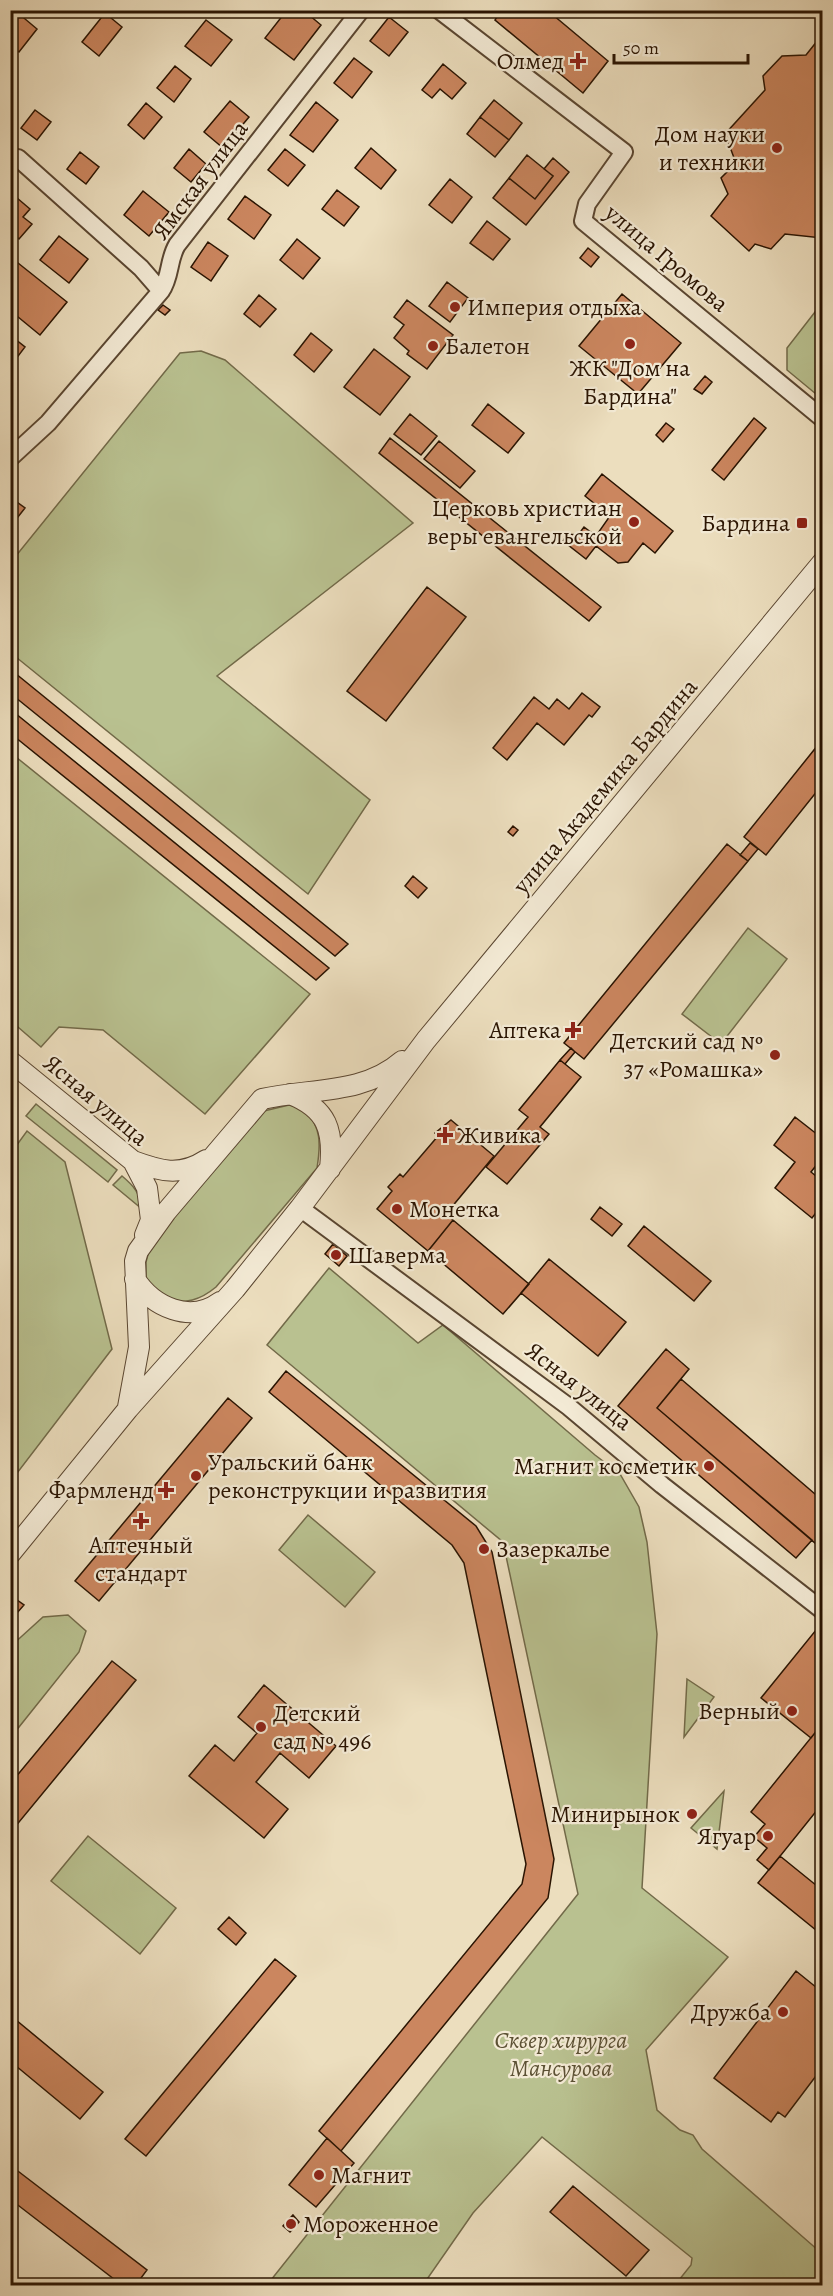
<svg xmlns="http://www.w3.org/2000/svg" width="833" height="2296" viewBox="0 0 833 2296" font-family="Alegreya,serif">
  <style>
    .green { fill: #b9c190; stroke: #726a49; stroke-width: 1.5 }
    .building { fill: #cb865f; stroke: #2a1402; stroke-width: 1.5 }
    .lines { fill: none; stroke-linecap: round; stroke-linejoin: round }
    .minor-casing { stroke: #5a4631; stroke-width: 20 }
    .tertiary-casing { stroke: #5a4631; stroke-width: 22 }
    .minor { stroke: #f3ead5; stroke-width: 16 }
    .tertiary { stroke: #f3ead5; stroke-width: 20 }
    .poi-dot { fill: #8f2418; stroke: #f3ead5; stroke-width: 2 }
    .labels { text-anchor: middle; stroke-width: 4.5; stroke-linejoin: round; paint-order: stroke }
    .poi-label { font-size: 24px; fill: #2a1402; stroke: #f3ead5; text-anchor: end }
    .street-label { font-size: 24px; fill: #2a1402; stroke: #f3ead5 }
    .park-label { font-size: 24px; font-style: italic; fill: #5c5134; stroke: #f3ead5 }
  </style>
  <rect width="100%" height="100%" fill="#ecdebe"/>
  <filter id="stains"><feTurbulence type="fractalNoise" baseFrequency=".00333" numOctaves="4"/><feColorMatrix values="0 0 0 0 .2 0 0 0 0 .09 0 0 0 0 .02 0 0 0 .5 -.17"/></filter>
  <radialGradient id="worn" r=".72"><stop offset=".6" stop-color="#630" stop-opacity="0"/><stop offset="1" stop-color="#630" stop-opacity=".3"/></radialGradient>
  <path class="green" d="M822,303V399L787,370V348Z
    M201,351L225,360L413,523L217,676L370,800L308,894L11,653V562L180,353Z
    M11,753L310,994L205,1114L103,1030L59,1027L41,1047L11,1021Z
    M748,928L787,959L721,1044L682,1014Z
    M36,1104L117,1170L108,1182L26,1116Z
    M289,1105L305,1109C321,1128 321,1143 317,1168L216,1287C199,1301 187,1303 165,1301L146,1280V1262L151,1243L264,1111Z
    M27,1131L65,1162L112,1349L11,1481L13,1419L11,1420V1153Z
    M122,1176C134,1186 140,1193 142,1209L113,1185Z
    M329,1268L418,1343L443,1325L595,1455L620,1474L639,1507L647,1542L657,1634L642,1888L728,1957L646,2050L657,2110L680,2130L693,2135L702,2149L819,2251L822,2285H675L691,2265L692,2258L542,2137L473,2213L423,2285H267L578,1894L503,1542L267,1345Z
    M308,1515L375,1572L345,1607L279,1550Z
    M68,1615L86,1631L79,1652L11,1737V1646L43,1617Z
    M687,1679L714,1697L684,1737Z
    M724,1791L717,1849L691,1828Z
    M88,1836L176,1908L140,1954L51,1881Z"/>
  <path class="building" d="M287,10H303L321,25L294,60L265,38Z
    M501,10H547L608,61L583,93L495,20Z
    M18,13L37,29L19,52L10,45V23Z
    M105,13L122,27L99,56L82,42Z
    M389,17L408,32L389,56L370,41Z
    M206,20L232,40L211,66L185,46Z
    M822,35V238L785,234L771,249L755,244L749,251L711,216L728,194L721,178L736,163L725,134L765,90L763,76L782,56L806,55Z
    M354,58L372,72L352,98L334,83Z
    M443,64L466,83L452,99L440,89L432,98L422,90Z
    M175,66L191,79L174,102L157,88Z
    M494,100L522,123L509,140L480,117Z
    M230,101L249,117L223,148L204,132Z
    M316,102L338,120L313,152L290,135Z
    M146,103L162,117L144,139L128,125Z
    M35,110L51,122L37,140L21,128Z
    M480,117L509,140L495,157L467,134Z
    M371,148L396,170L381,189L355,168Z
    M189,149L206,164L191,182L174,168Z
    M285,149L305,165L288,186L268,170Z
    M80,152L99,167L86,184L67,169Z
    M527,155L553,176L535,199L509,178Z
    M553,158L569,172L526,225L493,198L509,178L535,199L553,176L544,169Z
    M450,179L472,197L452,223L429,205Z
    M337,190L359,207L344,226L322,209Z
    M143,191L169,212L149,236L124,215Z
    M10,192L30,209L23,217L32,224L19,239L10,231Z
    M245,196L271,215L254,239L228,219Z
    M487,221L510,239L493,260L470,243Z
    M59,236L88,259L69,283L40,260Z
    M297,239L320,258L303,279L280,260Z
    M208,242L228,256L211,281L191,267Z
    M588,248L599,257L591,267L580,258Z
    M13,259L67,302L40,335L12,312L17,306L10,301V262Z
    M447,282L468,298L450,322L429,306Z
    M622,294L681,343L638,394L579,346Z
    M259,295L276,309L260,327L244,314Z
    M407,300L453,335L427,369L407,354L409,351L394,338L404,325L394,317Z
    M163,305L170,310L165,315L158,310Z
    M311,333L332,350L314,372L294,355Z
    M10,335L25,347L12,364L17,368L10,376Z
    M374,349L410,377L380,415L344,387Z
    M705,376L712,382L702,394L694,389Z
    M488,404L524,433L508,453L472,425Z
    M410,414L437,436L421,455L394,434Z
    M754,418L766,428L724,480L712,470Z
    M666,423L674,429L663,442L656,435Z
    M390,438L601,607L589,621L379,453Z
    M439,441L475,471L460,488L424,459Z
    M602,474L673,531L655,553L643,543L628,562L618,563L596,546L586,559L563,541L567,534L578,535L584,527L596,536L610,516L585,496Z
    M10,497L25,508L10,527Z
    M427,587L466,617L386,721L347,691Z
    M10,669L348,944L335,956L10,693Z
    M582,693L600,707L592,717L589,715L564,745L537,723L507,760L493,748L534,697L549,709L557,699L569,709Z
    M10,709L329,968L316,980L10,733Z
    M822,740V785L766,855L744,837Z
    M513,826L518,830L513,836L508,832Z
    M750,843L758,849L748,861L740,855Z
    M727,844L748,861L584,1059L564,1043Z
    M413,876L427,888L418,898L405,886Z
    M571,1048L575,1052L565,1064L560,1060Z
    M560,1060L581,1077L540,1127L549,1134L507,1184L486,1167L528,1117L519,1110Z
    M795,1117L818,1135L822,1129V1158L811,1172L822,1181V1205L812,1218L775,1188L795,1162L774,1145Z
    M451,1120L494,1156L446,1214L453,1220L428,1251L377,1209L392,1191L388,1187L400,1174L403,1177L438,1136L435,1133Z
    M600,1207L622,1224L612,1236L591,1219Z
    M453,1220L529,1284L503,1314L428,1251Z
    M644,1226L711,1281L694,1301L628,1246Z
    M333,1244L347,1256L339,1266L325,1254Z
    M549,1259L626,1322L598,1356L521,1293Z
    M666,1349L689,1369L657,1408L812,1540L796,1558L618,1406Z
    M286,1371L476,1526L492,1552L554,1859L548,1898L341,2151L319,2131L522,1884L526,1864L464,1563L452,1545L269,1392Z
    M681,1379L822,1500V1549L657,1408Z
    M228,1398L252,1418L99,1601L75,1581Z
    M10,1595L24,1605L10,1621Z
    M816,1630L822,1636V1724L811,1738L761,1698Z
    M112,1661L136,1680L10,1833V1784Z
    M264,1685L336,1746L309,1778L280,1753L256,1782L288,1809L264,1838L189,1776L215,1745L234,1761L257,1733L238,1717Z
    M822,1724V1804L769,1870L757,1860L767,1848L754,1837L765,1824L751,1812Z
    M780,1856L822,1890V1935L758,1883Z
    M229,1917L246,1933L236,1945L218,1929Z
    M275,1959L296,1976L146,2156L125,2139Z
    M796,1971L822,1992V2068L785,2117L778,2112L771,2122L714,2078Z
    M10,2015L103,2092L80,2119L10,2061Z
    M327,2138L354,2163L316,2207L289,2185Z
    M10,2165L147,2270L135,2286H123L10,2199Z
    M573,2186L649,2250L626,2276L550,2212Z
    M293,2215L299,2222L290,2232L283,2226Z"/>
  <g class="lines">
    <defs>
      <path id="minor" d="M439,10L624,152L587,204L583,221L822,418
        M18,158L141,268L161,291
        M10,458L48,423L161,291C171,277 168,260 177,245L361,10
        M300,1208L569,1407L662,1485L822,1610"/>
      <path id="tertiary" d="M10,1061L133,1161L147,1188L151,1220L145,1235
        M290,1094C328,1109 334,1131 330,1169
        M133,1161C160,1171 180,1177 206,1160
        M135,1279C153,1307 190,1324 220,1302
        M128,1407L139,1347L135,1261L138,1251L166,1212L262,1099C310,1088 363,1095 402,1061
        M10,1554L128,1409L235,1289L300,1208L426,1040L822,563"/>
    </defs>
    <use href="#minor" class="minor-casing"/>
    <use href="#tertiary" class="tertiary-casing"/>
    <use href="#minor" class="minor"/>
    <use href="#tertiary" class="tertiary"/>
  </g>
  <g class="poi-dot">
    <path d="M575 52h6v6h6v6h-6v6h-6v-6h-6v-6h6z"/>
    <circle cx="777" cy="148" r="6"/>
    <circle cx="455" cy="307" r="6"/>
    <circle cx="630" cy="344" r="6"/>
    <circle cx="433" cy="346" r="6"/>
    <circle cx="634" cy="522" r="6"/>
    <rect x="796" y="517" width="12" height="12" rx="3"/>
    <path d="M570 1021h6v6h6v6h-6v6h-6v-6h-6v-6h6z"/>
    <circle cx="775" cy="1055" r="6"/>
    <path d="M442 1126h6v6h6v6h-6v6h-6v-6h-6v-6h6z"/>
    <circle cx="397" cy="1209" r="6"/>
    <circle cx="336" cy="1255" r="6"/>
    <circle cx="709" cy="1466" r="6"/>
    <circle cx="196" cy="1476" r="6"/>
    <path d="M163 1481h6v6h6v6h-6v6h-6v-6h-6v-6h6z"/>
    <path d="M138 1512h6v6h6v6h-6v6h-6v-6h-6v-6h6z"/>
    <circle cx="484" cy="1549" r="6"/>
    <circle cx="792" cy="1711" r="6"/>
    <circle cx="261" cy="1727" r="6"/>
    <circle cx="692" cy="1814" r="6"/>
    <circle cx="768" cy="1836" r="6"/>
    <circle cx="783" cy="2012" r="6"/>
    <circle cx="319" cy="2175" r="6"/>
    <circle cx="291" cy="2224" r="6"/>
  </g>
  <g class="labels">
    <g class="poi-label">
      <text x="564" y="69">Олмед</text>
      <text x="765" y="142">Дом науки<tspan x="765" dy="28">и техники</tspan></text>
      <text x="467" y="315" text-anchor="start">Империя отдыха</text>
      <text x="445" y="354" text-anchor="start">Балетон</text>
      <text x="630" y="376" text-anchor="middle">ЖК "Дом на<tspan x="630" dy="28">Бардина"</tspan></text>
      <text x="622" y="516">Церковь христиан<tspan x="622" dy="28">веры евангельской</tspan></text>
      <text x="790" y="531">Бардина</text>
      <text x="561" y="1038">Аптека</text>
      <text x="763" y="1049">Детский сад №<tspan x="763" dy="28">37 «Ромашка»</tspan></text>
      <text x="457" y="1143" text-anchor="start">Живика</text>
      <text x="409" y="1217" text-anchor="start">Монетка</text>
      <text x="348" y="1263" text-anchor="start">Шаверма</text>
      <text x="208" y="1470" text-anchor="start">Уральский банк<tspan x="208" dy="28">реконструкции и развития</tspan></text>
      <text x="697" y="1474">Магнит косметик</text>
      <text x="154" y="1498">Фармленд</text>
      <text x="141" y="1553" text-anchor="middle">Аптечный<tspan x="141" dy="28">стандарт</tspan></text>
      <text x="496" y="1557" text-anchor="start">Зазеркалье</text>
      <text x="780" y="1719">Верный</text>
      <text x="273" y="1721" text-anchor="start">Детский<tspan x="273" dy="28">сад № 496</tspan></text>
      <text x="680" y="1822">Минирынок</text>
      <text x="756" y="1844">Ягуар</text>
      <text x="771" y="2020">Дружба</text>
      <text x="331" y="2183" text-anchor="start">Магнит</text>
      <text x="303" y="2232" text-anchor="start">Мороженное</text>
    </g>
    <g class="street-label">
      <text transform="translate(200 180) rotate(-53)" y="8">Ямская улица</text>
      <text transform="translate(667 258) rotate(40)" y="8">улица Громова</text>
      <text transform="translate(605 786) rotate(-50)" y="8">улица Академика Бардина</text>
      <text transform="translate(96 1100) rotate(40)" y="8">Ясная улица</text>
      <text transform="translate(579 1386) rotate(38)" y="8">Ясная улица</text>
    </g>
    <g class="park-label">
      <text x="561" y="2048">Сквер хирурга<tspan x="561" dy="28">Мансурова</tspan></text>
    </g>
  </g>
  <rect width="833" height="2296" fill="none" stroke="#ecdebe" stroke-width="36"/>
  <rect x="12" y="12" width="809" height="2272" fill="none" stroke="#2a1402" stroke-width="3"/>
  <rect x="18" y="18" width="797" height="2260" fill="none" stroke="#2a1402" stroke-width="1.5"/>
  <path d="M614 54v9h134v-9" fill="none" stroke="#2a1402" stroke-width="3"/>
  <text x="623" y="54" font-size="18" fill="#2a1402" stroke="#f3ead5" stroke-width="4.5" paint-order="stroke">50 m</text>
  <rect width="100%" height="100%" filter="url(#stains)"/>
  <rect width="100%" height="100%" fill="url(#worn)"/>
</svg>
